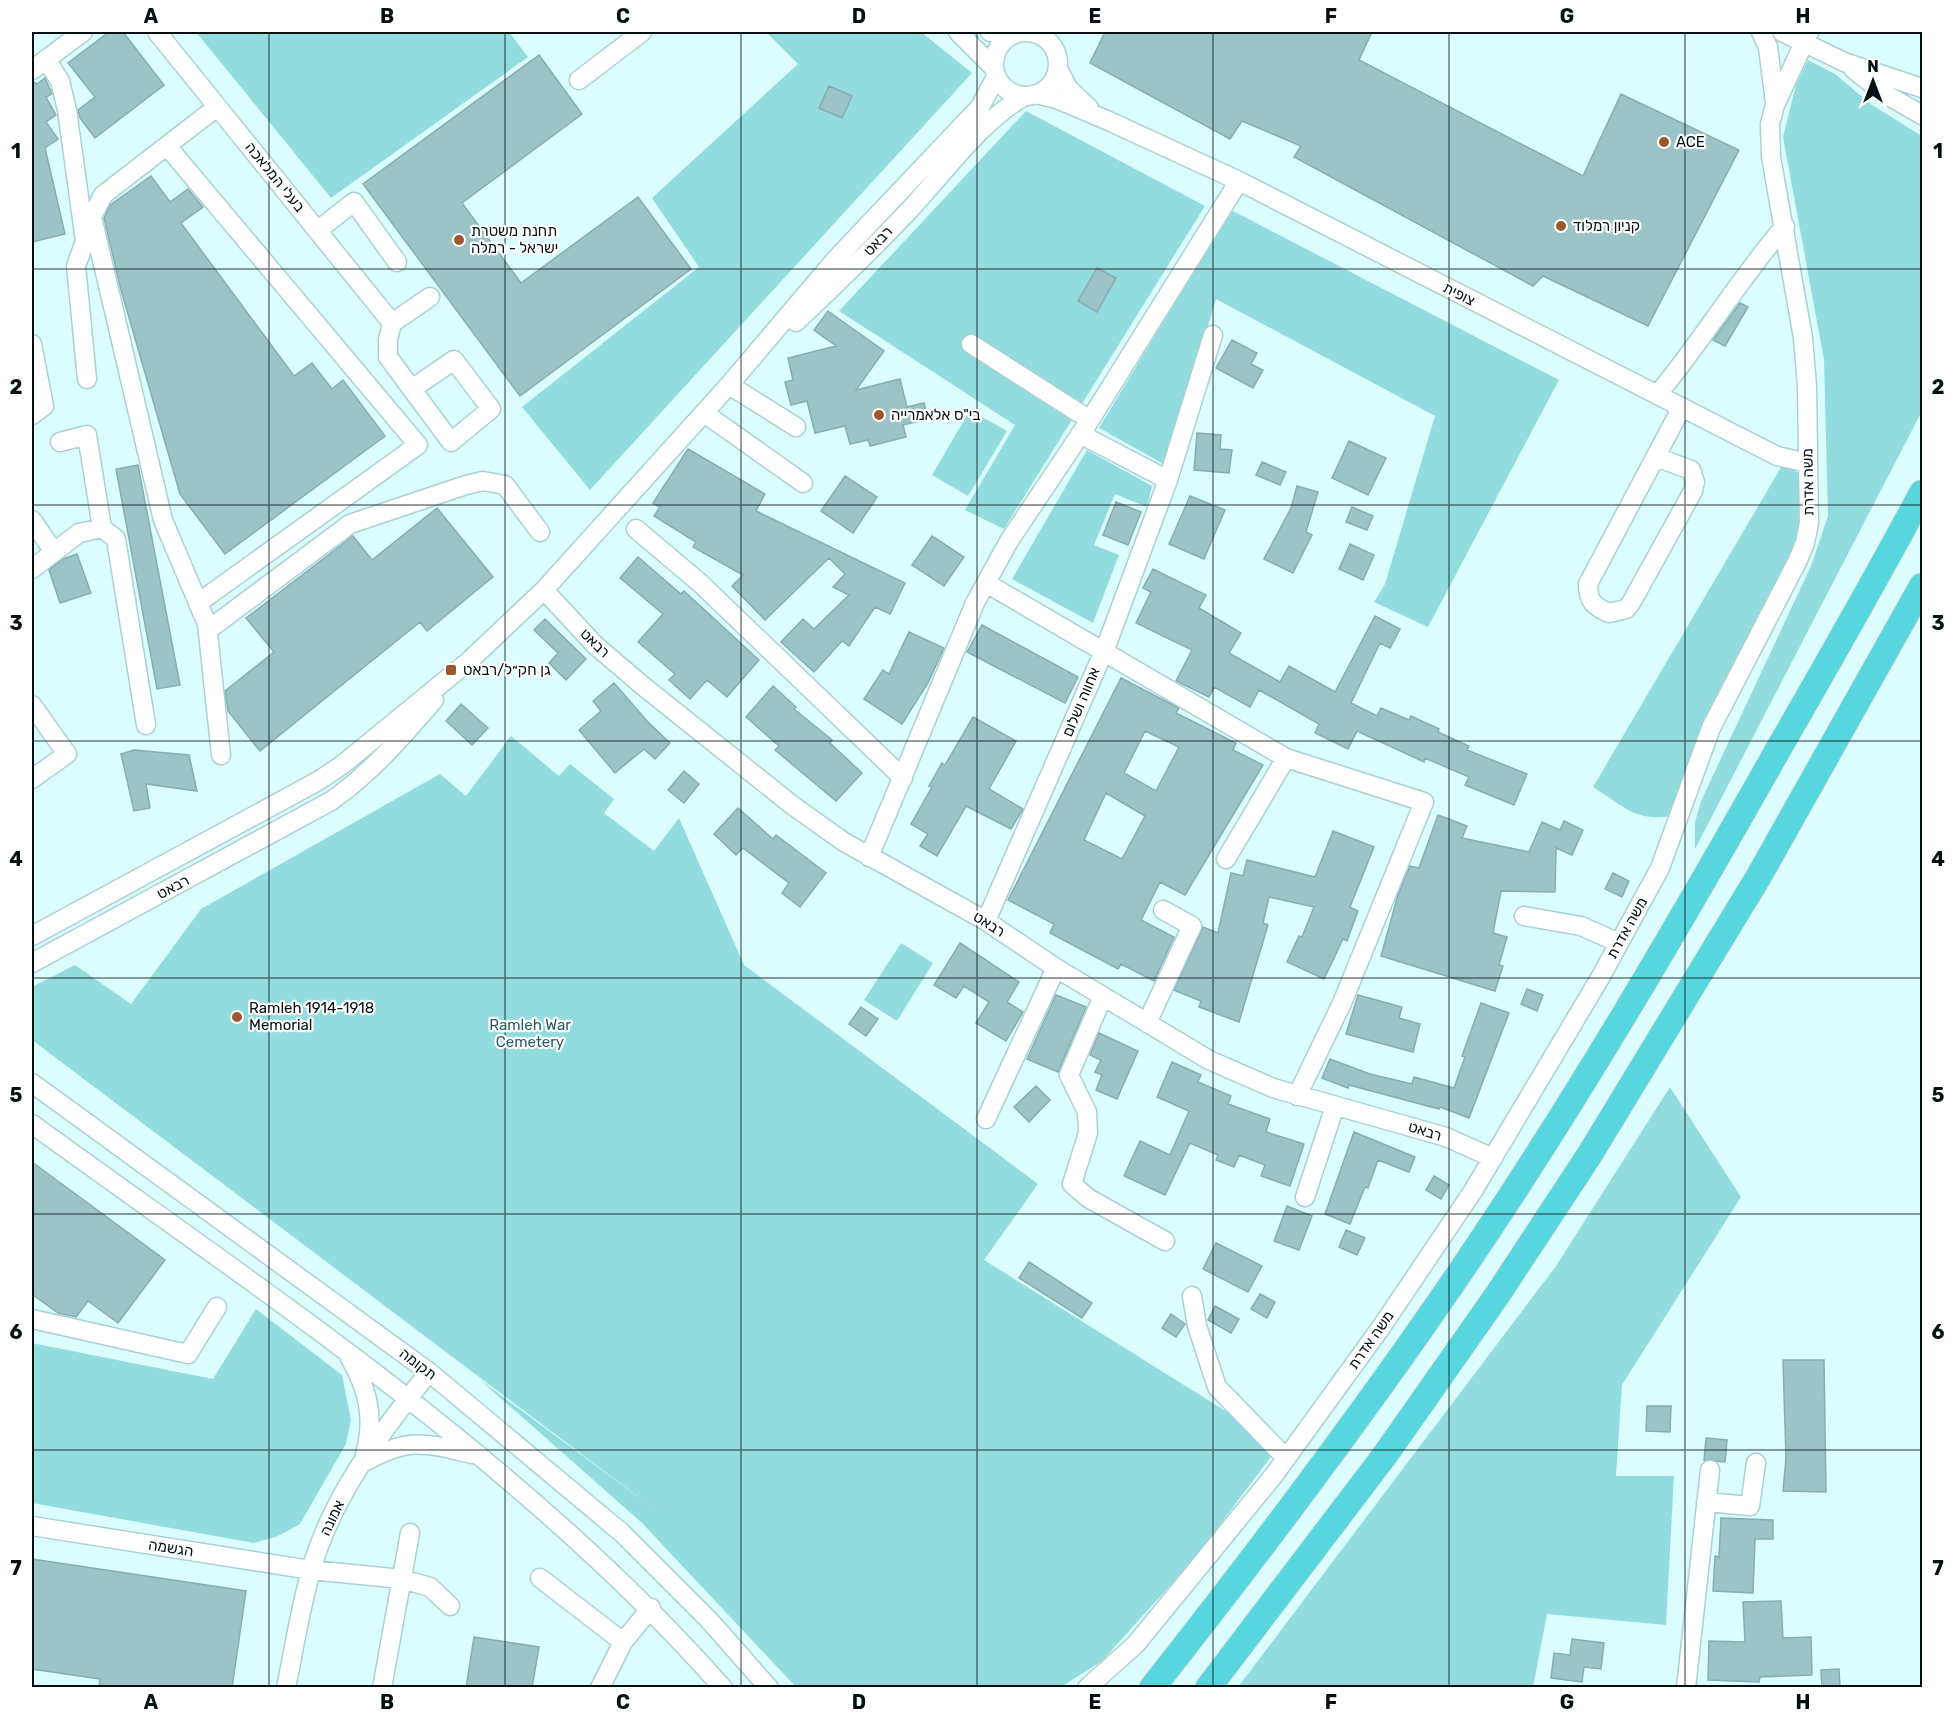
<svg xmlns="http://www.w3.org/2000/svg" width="1954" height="1719" viewBox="0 0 1954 1719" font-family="Rubik,Heebo,sans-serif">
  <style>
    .green { fill: #92dce0 }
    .building { fill: #9cc4c6; stroke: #86adb0; stroke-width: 1.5; fill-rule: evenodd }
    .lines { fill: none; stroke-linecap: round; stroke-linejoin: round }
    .minor-casing { stroke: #a9d1d3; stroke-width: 21 }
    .highway-casing { stroke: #e6e7e7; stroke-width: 28 }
    .minor { stroke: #fff; stroke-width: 18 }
    .highway { stroke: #58d6dd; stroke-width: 26 }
    .grid { fill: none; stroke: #031112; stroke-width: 1.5; stroke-opacity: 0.55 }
    .poi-dot { fill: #9d572c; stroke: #fff; stroke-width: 2 }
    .labels { text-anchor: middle; stroke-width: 4.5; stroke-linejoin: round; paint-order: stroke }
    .poi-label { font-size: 15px; fill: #031112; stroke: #fff; text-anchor: start }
    .street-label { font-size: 15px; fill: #031112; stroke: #fff }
    .park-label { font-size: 15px; fill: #265f62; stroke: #fff }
    .neatline { fill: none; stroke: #031112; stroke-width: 2 }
    .grid-label { font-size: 20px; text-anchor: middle; font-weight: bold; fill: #031112 }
  </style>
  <rect width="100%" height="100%" fill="#dcfdfe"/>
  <path class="green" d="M196,32H509L528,57L331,198Z
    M766,32H921L972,73L590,490L522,407L699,267L652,198L798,64Z
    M1808,60L1835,74L1872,105L1922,136V411L1695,849V822L1701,801L1811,566L1828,516L1824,360L1783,137L1796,85Z
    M1026,111L1205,206L1004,529L965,510L1015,425L839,311Z
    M1231,210L1559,380L1428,627L1374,602L1385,584L1435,416L1216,299L1167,466L1099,428Z
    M970,410L1007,431L968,496L932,475Z
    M1087,450L1152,486L1147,507L1115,494L1094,545L1119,555L1093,623L1012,579Z
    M1783,464L1800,474L1802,528L1795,553L1677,815C1635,823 1627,808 1593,787Z
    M511,736L559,776L570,764L614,799L604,813L654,851L679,818L744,965L1038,1184L984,1260L1280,1445L1193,1560L1102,1661L1061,1687H796L642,1523L479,1379L657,1511L32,1040V987L75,965L131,1004L201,909L440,774L466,796Z
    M901,943L933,963L897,1021L864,1000Z
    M1670,1087L1741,1197L1622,1385L1616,1476H1674L1666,1625L1547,1614L1533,1687H1238L1556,1266Z
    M256,1309L342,1375L351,1420L346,1444L300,1524L278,1536L254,1543L32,1503V1343L213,1379Z"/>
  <path class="building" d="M109,32H123L164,85L95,138L80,118L78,110L95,97L68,63Z
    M1105,32H1372L1359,60L1583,176L1621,94L1739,150L1648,326L1543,276L1533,286L1294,157L1301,146L1242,121L1230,139L1090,63Z
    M539,55L582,114L462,203L521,283L638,197L691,269L520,396L363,184Z
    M45,78L52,94L46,97L56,115L46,122L58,139L45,148L65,234L32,242V81L37,84Z
    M829,86L852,96L842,118L819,108Z
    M151,176L170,202L188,189L203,207L181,223L294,376L312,363L332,389L343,380L385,436L225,554L180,494L121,290L104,218L110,205Z
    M1097,268L1116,278L1097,312L1078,301Z
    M1740,303L1748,307L1725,346L1713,340Z
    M828,311L884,351L856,390L900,379L907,407L924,403L928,419L903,425L906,437L870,446L868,440L850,444L845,426L815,433L807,401L791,405L785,382L793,380L788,358L836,346L814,330Z
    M1232,340L1257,353L1251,364L1263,370L1253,388L1216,368Z
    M1197,433L1221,435L1220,449L1232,450L1229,473L1194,470Z
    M1349,441L1386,458L1368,495L1332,478Z
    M688,449L765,494L756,511L905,583L890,614L875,607L849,646L842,641L814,672L781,642L803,619L814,629L849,595L833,587L845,574L829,558L765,620L732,586L743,575L693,547L696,542L654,516L660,507L653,503Z
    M1262,462L1286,472L1280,485L1256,475Z
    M138,465L180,685L157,689L116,469Z
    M845,476L877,497L853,533L821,511Z
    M1297,486L1318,492L1306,532L1312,535L1293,573L1264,559L1291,508Z
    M1190,496L1225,510L1204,559L1169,544Z
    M1116,502L1141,512L1128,545L1103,535Z
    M1352,507L1373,516L1367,530L1346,522Z
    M437,508L493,577L427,631L420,622L260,751L228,711L225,691L274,652L246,618L353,536L372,560Z
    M932,536L964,557L944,586L912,565Z
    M1350,544L1374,555L1363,580L1339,569Z
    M77,554L91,593L60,603L49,570L63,559Z
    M638,557L681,594L684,591L759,660L727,697L707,680L690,699L669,680L675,674L638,642L663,614L620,578Z
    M1153,569L1206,595L1199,608L1241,633L1229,653L1280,682L1289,666L1335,692L1375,616L1400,629L1390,648L1380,643L1351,703L1377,716L1381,708L1409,720L1411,716L1439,729L1438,732L1469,746L1467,750L1527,774L1514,805L1465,785L1469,777L1425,758L1424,762L1357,731L1348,749L1315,733L1319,724L1259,690L1250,707L1214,687L1209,697L1176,681L1192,650L1136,623L1151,592L1143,588Z
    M545,619L586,659L566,680L549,663L558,653L534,630Z
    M982,625L1078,677L1065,703L967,652Z
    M909,632L944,648L928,683L902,724L864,699L883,670L889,674Z
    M1121,678L1179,708L1176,713L1236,743L1233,750L1263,765L1185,895L1160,882L1141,920L1174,937L1154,981L1121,964L1118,969L1050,933L1054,924L1008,900ZM1145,731L1179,747L1156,791L1124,773ZM1106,793L1145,816L1122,859L1084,840Z
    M614,683L647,721L670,743L655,759L644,749L615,773L579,730L601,711L593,701Z
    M773,686L796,707L794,709L832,740L830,743L862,773L836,801L775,750L779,746L746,717Z
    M461,704L488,728L472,745L446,721Z
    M973,717L1016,741L989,789L1023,809L1011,829L966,806L937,856L920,846L928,834L911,824L932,787L929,786L942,763L945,765Z
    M134,750L189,755L197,791L146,784L150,808L134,811L121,754Z
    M684,771L699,784L684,803L668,790Z
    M738,808L773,839L776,835L826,873L800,907L782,893L789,883L743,848L736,855L714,834Z
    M1438,815L1467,826L1462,838L1529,852L1542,822L1560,830L1564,821L1583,830L1572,855L1556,848L1555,892L1501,891L1493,933L1507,937L1499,965L1503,966L1495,991L1381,956L1398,895L1410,866L1419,868Z
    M1333,831L1374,847L1350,907L1358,911L1347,941L1343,939L1324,979L1287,962L1299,936L1302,937L1314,907L1269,897L1263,923L1268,925L1239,1022L1199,1007L1201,1001L1174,990L1203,927L1218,933L1231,873L1243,876L1247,860L1315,877Z
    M1613,873L1629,881L1622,897L1605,889Z
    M960,943L1019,982L1007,1002L1023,1012L1006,1041L976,1023L989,1002L964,986L956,998L934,985Z
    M1527,989L1543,995L1537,1011L1521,1004Z
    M1056,995L1086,1007L1058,1072L1027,1059Z
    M1358,995L1402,1007L1399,1018L1420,1024L1413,1052L1346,1034Z
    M1481,1003L1509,1013L1469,1118L1440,1107L1439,1109L1349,1085L1348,1088L1322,1078L1330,1059L1370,1074L1412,1084L1414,1077L1454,1088L1465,1057L1462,1056Z
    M861,1007L878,1019L866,1036L849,1024Z
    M1099,1033L1138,1051L1117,1099L1096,1090L1102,1075L1095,1072L1101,1060L1090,1055Z
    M1172,1062L1201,1075L1198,1082L1231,1096L1228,1104L1270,1119L1266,1132L1304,1144L1290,1186L1261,1176L1265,1165L1239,1155L1234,1167L1216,1160L1218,1155L1190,1143L1165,1195L1124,1176L1140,1141L1170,1155L1189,1111L1157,1097Z
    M1036,1086L1050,1100L1029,1122L1014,1107Z
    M1354,1132L1415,1157L1409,1172L1378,1160L1368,1188L1365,1187L1350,1224L1325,1214Z
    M32,1162L165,1260L118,1323L88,1301L76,1317L58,1313L32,1294Z
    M1434,1176L1449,1185L1441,1199L1426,1190Z
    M1287,1206L1312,1216L1299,1250L1274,1241Z
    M1346,1230L1365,1238L1357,1255L1339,1247Z
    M1216,1243L1262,1266L1248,1292L1203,1269Z
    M1029,1262L1092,1303L1082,1318L1019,1278Z
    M1260,1294L1275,1302L1267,1318L1251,1309Z
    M1215,1306L1239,1319L1231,1333L1208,1320Z
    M1171,1314L1185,1324L1176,1337L1162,1328Z
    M1783,1360H1824L1826,1492L1783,1491L1786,1458Z
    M1647,1406H1671L1670,1432L1646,1431Z
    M1706,1438L1727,1440L1725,1462L1704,1460Z
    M1721,1518L1773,1520V1539H1755L1753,1593L1713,1591L1715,1556L1719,1557Z
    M32,1559L246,1591L232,1688H99L100,1679L32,1669Z
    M1781,1601L1783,1638L1811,1637L1812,1675L1760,1677L1759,1682L1708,1680L1709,1641L1745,1642L1743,1602Z
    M474,1637L539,1647L532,1688H466Z
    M1572,1639L1604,1643L1601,1669L1584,1667L1582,1682L1551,1678L1554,1653L1570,1655Z
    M1839,1669L1840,1687L1822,1688L1821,1670Z"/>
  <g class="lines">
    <defs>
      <path id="minor" d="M994 64a32 32 0 1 1 64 0a32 32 0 1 1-64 0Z
        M157,32L392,323
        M958,32L994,68
        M990,32L1014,34
        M1761,32L1768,47L1775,103
        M1782,32L1844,62L1922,88
        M46,59L60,81L67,110L85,241L76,266L87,379
        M1058,69L1068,88L1089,108
        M1853,69L1885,94L1922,115
        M32,70L83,32
        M579,80L642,32
        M1036,94L1057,99L1111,122L1239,181L1777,456L1808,463
        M217,107L103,195L92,217L163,520L207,624L221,755
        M167,146L418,445L198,603
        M318,230L354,202L397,262
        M796,322C836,284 876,246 914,205C946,170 983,119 1025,96
        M32,344L44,406L32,415
        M971,344L1090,420
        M729,385L796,427
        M412,389L454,360L491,409L451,442L388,357V340L392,323L430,297
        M1657,395C1703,340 1739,279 1785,226
        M704,413L803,483
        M1080,434L1168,480
        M60,442L87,435L102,528
        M1656,457L1691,470L1695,482L1693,491L1631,603L1626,609L1609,613C1593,606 1588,601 1588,584L1682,407
        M32,520L54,552
        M636,529L700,583L903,778
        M32,569L79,533L102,528L116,539L146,725
        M986,583L1286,758L1424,802L1342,1003L1297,1096
        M544,590L595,645L643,686L792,805L844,842L986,921L1056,968L1209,1060L1273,1088L1446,1137L1493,1158
        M208,630L350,524L466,485L483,481L505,485L540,532
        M32,705L67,754L32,779
        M869,857L975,603L1009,541L1090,420L1239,181
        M1226,859L1286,758
        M1524,916L1581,926L1619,943
        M986,921L1107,644L1168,480L1213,335
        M32,936L318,781L342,765L469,661L544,590L729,385L835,260L980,107L996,77
        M32,963L331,801C371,773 402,737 434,700
        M1103,996L1069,1075L1087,1112L1088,1133L1072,1184L1088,1198L1165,1241
        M1147,1023L1192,926L1163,910
        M32,1083L429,1372L622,1533L709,1620L769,1688
        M986,1119L1056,968
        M32,1124C272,1298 525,1464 723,1688
        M1305,1197L1335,1106
        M1192,1296L1197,1326L1217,1387L1286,1458
        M32,1319L188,1354L217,1307
        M350,1358C368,1389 375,1419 365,1454
        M366,1461C410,1437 425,1443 472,1454
        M1706,1502L1750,1506L1756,1463
        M32,1526L311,1570L402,1579L430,1587L450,1606
        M540,1578L623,1642
        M286,1688C294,1649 300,1609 311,1571C331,1497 382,1431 429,1372
        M382,1688L410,1533
        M600,1688L623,1642L651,1608
        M1087,1688L1136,1644L1274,1475L1382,1326L1473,1191L1600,978L1660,868L1711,728L1797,562L1805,543L1809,523L1807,386L1803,338L1771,157L1770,124L1775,105L1809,32
        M1686,1688L1710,1470"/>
      <path id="highway" d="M1152,1688C1260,1551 1365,1412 1463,1268C1577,1100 1679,925 1779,748C1828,663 1876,579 1922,493
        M1208,1688L1385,1455L1498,1294L1590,1154L1759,876L1922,586"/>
    </defs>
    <use href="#minor" class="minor-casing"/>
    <use href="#highway" class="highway-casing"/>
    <use href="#minor" class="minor"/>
    <use href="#highway" class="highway"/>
  </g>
  <path class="grid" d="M269,32V1688M505,32V1688M741,32V1688M977,32V1688M1213,32V1688M1449,32V1688M1685,32V1688M32,269H1922M32,505H1922M32,741H1922M32,978H1922M32,1214H1922M32,1450H1922"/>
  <g class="poi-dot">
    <circle cx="1664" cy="142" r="6"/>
    <circle cx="1561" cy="226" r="6"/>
    <circle cx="459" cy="240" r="6"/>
    <circle cx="879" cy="415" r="6"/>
    <rect x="445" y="664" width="12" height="12" rx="3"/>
    <circle cx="237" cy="1017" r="6"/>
  </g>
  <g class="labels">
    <g class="poi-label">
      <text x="1676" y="147">ACE</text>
      <text x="1573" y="231">קניון רמלוד</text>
      <text x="471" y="236">תחנת משטרת<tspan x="471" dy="17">ישראל - רמלה</tspan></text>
      <text x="891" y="420">בי"ס אלאמרייה</text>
      <text x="463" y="675">גן חק״ל/רבאט</text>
      <text x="249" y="1013">Ramleh 1914-1918<tspan x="249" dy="17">Memorial</tspan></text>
    </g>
    <g class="street-label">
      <text transform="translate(275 177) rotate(51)" y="5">בעלי המלאכה</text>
      <text transform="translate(878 241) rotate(-46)" y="5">רבאט</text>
      <text transform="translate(1459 294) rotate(27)" y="5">צופית</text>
      <text transform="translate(1808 482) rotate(-91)" y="5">משה אדרת</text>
      <text transform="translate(595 643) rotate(44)" y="5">רבאט</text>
      <text transform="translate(1081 702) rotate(-67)" y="5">אחווה ושלום</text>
      <text transform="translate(173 887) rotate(-28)" y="5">רבאט</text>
      <text transform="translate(989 924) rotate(32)" y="5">רבאט</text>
      <text transform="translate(1627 928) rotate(-61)" y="5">משה אדרת</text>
      <text transform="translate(1425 1131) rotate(17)" y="5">רבאט</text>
      <text transform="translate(1371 1340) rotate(-55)" y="5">משה אדרת</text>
      <text transform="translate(418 1364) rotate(37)" y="5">תקומה</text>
      <text transform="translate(332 1518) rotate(-65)" y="5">אמונה</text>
      <text transform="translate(171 1548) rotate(9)" y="5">הגשמה</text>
    </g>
    <g class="park-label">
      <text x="530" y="1030">Ramleh War<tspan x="530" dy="17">Cemetery</tspan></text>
    </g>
  </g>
  <rect width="1954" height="1719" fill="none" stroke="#ffffff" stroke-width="66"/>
  <g transform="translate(1873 81)" stroke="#ffffff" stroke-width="4.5" paint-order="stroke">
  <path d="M0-4.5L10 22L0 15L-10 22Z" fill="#031112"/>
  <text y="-9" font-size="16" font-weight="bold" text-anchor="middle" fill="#031112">N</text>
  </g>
  <rect x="33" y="33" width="1888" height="1653" class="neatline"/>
  <g class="grid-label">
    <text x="151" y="23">A</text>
    <text x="387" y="23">B</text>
    <text x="623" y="23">C</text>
    <text x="859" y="23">D</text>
    <text x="1095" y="23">E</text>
    <text x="1331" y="23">F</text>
    <text x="1567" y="23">G</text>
    <text x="1803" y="23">H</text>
    <text x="16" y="158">1</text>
    <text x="1938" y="158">1</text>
    <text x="16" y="394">2</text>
    <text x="1938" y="394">2</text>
    <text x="16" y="630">3</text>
    <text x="1938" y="630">3</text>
    <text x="16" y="866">4</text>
    <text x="1938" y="866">4</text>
    <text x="16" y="1102">5</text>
    <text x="1938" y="1102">5</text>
    <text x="16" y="1339">6</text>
    <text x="1938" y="1339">6</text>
    <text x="16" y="1575">7</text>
    <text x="1938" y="1575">7</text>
    <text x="151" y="1709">A</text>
    <text x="387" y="1709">B</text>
    <text x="623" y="1709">C</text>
    <text x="859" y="1709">D</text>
    <text x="1095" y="1709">E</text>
    <text x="1331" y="1709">F</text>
    <text x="1567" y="1709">G</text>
    <text x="1803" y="1709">H</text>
  </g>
</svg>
